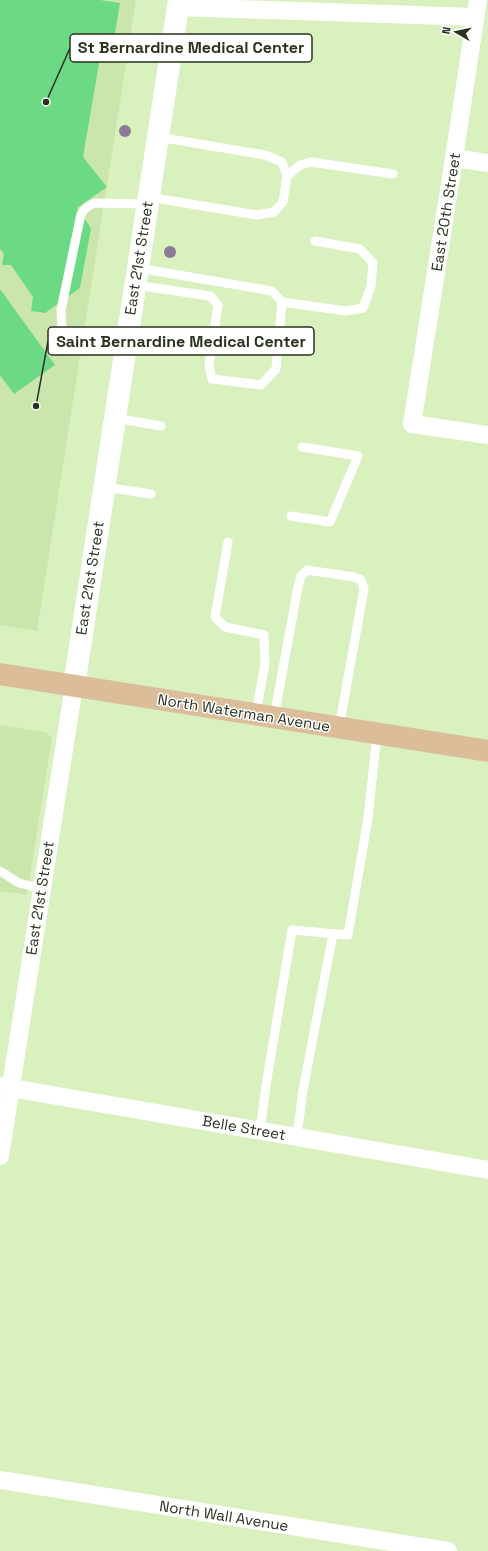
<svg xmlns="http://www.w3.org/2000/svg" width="488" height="1551" viewBox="0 0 488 1551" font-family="'Space Grotesk',sans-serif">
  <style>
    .built { fill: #cbe6ad }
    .building { fill: #6cda84 }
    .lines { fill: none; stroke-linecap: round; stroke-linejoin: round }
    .service { stroke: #fff; stroke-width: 9 }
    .minor { stroke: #fff; stroke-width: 18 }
    .tertiary { stroke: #fff; stroke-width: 22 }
    .primary { stroke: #dcbd9a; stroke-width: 22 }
    .tree { fill: #8e7a96 }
    .labels { text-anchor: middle; stroke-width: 3; stroke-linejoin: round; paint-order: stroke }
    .street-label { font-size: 15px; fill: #29321f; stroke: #fff }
    .leader { fill: none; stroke: #29321f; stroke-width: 1.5 }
    .callout-dot { fill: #29321f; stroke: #fff; stroke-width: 1.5 }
    .callout { fill: #fff; stroke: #29321f; stroke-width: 1.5 }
    .callout-label { font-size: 16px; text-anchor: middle; font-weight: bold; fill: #29321f }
  </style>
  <rect width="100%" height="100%" fill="#d8f1be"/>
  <path class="built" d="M0,0H136L37,631L0,625Z
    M0,725L46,732L52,738L27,895L0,891Z"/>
  <path class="building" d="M0,0H100L120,3L113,45L102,46L83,157L107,187L77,208L91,228L80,288L45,313L31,311L33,297L11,265H2L4,254L0,249Z
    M0,289L55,365L14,394L0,375Z"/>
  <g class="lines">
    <path class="service" d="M287,176L300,165L311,162L393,174
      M149,197L257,215L274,212L283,202L287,176L282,162L265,155L158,137
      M135,285L210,296L218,305L209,365L212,379L261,385L276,369L282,302L272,291L138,268
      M282,302L346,311L363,308L371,286L373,263L360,249L315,241
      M125,351L69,334L62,328L61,310L81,214C85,208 89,205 95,203L147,204
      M115,418L161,426
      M104,487L151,494
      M291,516L330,522L358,456L302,447
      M228,542L215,617L225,627L264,635L265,663L256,714
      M274,717L298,587L301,576L307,570L354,577L361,580L364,589L339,728
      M0,871L19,883L42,889
      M260,1131L266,1085L292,930L348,935L368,818L377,734
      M297,1137L303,1090L333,934"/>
    <path class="minor" d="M478,0L454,158L412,424L488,435
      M177,7L474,17
      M454,158L488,163
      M0,1086L488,1170
      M0,1156L74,686
      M0,1480L448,1551"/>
    <path class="tertiary" d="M74,686L179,0"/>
    <path class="primary" d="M0,674L488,751"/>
  </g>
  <g class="tree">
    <circle cx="125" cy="131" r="6"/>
    <circle cx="170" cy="252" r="6"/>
  </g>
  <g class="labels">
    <g class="street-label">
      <text transform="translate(446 212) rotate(-81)" y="5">East 20th Street</text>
      <text transform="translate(139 258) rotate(-81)" y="5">East 21st Street</text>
      <text transform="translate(90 578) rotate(-81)" y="5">East 21st Street</text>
      <text transform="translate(244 713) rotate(9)" y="5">North Waterman Avenue</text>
      <text transform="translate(40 898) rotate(-81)" y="5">East 21st Street</text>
      <text transform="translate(244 1128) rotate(10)" y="5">Belle Street</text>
      <text transform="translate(224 1516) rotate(9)" y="5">North Wall Avenue</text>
    </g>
  </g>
  <path class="leader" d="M46 102L70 48M36 406L48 341"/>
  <g class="callout-dot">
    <circle cx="46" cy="102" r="4"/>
    <circle cx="36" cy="406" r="4"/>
  </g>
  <g class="callout">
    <rect x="70" y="34" width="242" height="28" rx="4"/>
    <rect x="48" y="327" width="266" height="28" rx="4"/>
  </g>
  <g class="callout-label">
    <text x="191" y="53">St Bernardine Medical Center</text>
    <text x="181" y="347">Saint Bernardine Medical Center</text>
  </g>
  <g transform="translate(456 32) rotate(279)" stroke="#ffffff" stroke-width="3" paint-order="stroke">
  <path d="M0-3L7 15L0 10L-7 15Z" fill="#29321f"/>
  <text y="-6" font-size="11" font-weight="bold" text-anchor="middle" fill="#29321f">N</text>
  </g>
</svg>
